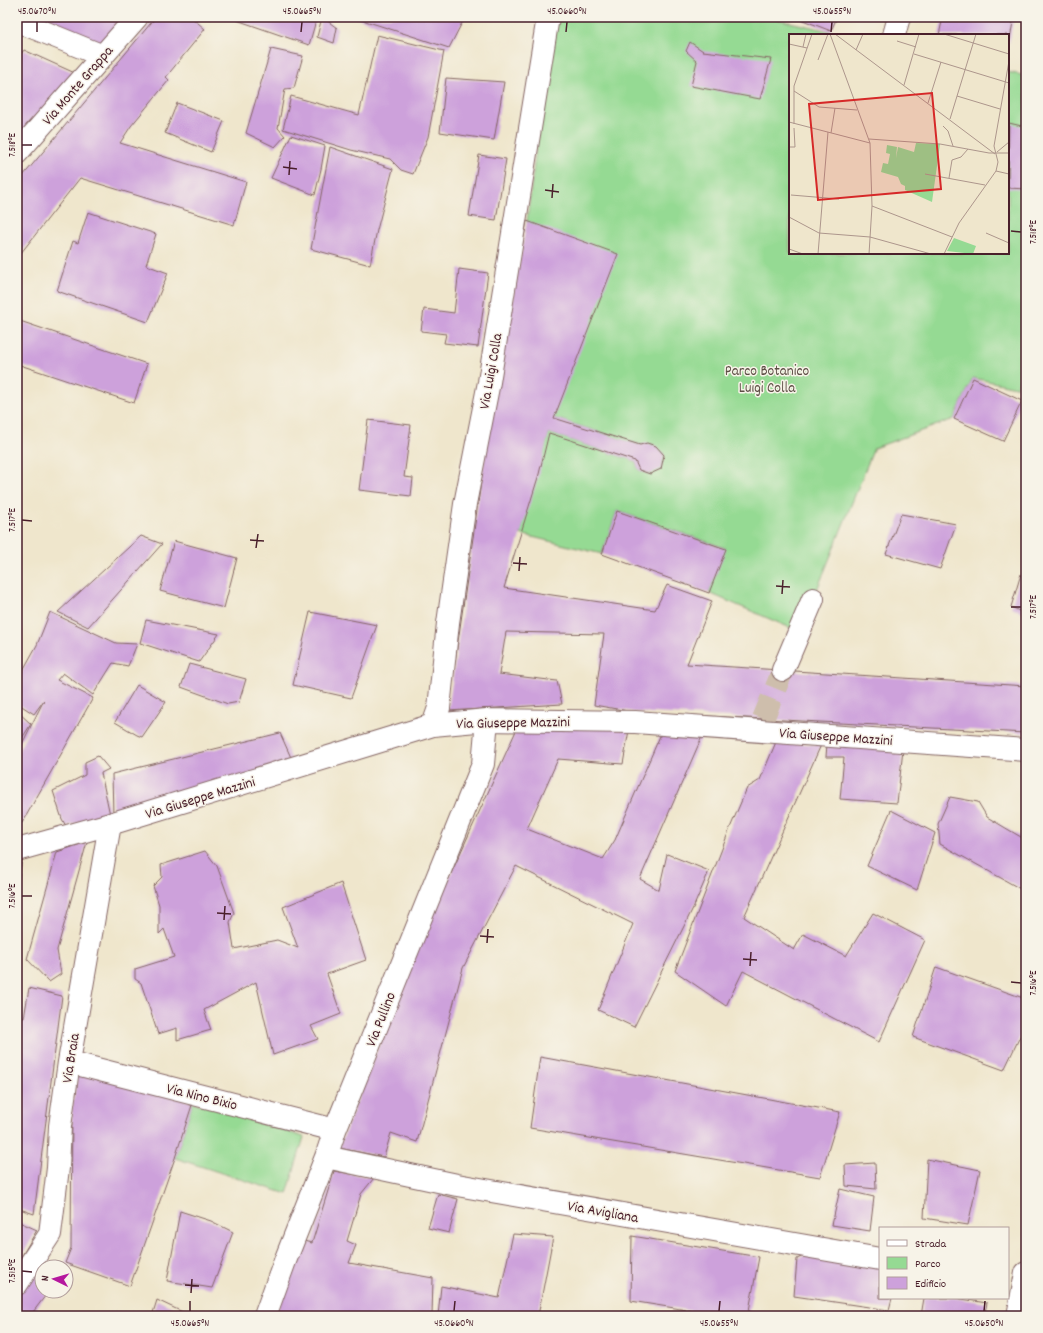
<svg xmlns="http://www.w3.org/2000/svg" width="1043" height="1333" viewBox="0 0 1043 1333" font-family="Dekko,sans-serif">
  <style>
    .green { fill: #95da93; stroke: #707c5f }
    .building { fill: #cda1db }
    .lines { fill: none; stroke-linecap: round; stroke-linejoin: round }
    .minor-tunnel { stroke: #cebeac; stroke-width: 22; stroke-dasharray: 22 11; stroke-linecap: butt }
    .minor-casing { stroke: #846563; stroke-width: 24 }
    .minor { stroke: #fff; stroke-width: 22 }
    .ticks { fill: none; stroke: #4a1f2b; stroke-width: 1.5 }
    .labels { text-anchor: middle; stroke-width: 3; stroke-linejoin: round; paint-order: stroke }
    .street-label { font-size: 15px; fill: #4a1f2b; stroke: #f7f3e8 }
    .park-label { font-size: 15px; fill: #5d4e45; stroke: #f7f3e8 }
    .inset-road { fill: none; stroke: #ad968c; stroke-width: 1 }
    .view { fill: #d62828; fill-opacity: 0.15; stroke: #d62828; stroke-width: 2 }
    .inset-edge { fill: none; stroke: #4a1f2b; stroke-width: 2 }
    .neatline { fill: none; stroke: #4a1f2b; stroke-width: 1.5 }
    .ticks-label { font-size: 10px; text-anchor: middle; fill: #4a1f2b }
  </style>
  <rect width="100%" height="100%" fill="#f7f3e8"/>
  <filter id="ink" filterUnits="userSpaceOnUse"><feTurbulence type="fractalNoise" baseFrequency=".025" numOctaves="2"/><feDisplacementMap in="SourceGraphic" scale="8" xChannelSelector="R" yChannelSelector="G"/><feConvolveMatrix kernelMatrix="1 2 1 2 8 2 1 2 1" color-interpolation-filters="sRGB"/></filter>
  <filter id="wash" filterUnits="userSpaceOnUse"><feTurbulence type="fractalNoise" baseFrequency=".012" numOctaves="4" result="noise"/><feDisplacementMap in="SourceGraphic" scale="16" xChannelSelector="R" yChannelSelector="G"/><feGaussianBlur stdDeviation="0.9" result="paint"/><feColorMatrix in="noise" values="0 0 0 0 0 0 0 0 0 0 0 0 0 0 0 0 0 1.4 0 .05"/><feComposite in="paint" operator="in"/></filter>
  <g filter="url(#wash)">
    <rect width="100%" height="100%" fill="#efe6cc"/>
    <path class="green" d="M552,17H768L846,35H790V253H1008V72L1026,76V368L1016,387L973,378L954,419L874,448L800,632L709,593L725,548L617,511L602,554L520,534L549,433L635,461L639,470L650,474L661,466L664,454L653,445H640L554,418L527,221Z
      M193,1102L304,1137L287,1194L175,1158Z"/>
    <g id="blocks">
      <path class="building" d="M17,17H117L126,22L102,51Z
        M156,17H191L205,29L166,77L169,80L131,126L120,143L246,182L234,225L80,178L17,258V183Z
        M228,17H317L309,45Z
        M322,17L337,28L334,43L317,37Z
        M353,17H465L449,48Z
        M795,17H837L831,31Z
        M943,17H990L1013,22L1009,44L1008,35H939Z
        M377,35L444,51L428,137L413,174L401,170L390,159L351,150L283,129L291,96L359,115Z
        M690,42L703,51L771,59L760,99L691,86L697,61L686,51Z
        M271,49L303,56L294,88L285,89L278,128L285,136L275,147L246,133Z
        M24,50L77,74L17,138V59Z
        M446,78L504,82L494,140L440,132Z
        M177,103L224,121L211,152L165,133Z
        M1009,123L1026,127V189L1008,188Z
        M291,135L325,146L321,169L315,195L271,178Z
        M330,147L393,169L377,230L370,265L311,249Z
        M479,155L506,159L496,220L469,216Z
        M88,212L156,234L146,265L168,273L148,322L57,291L73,241L78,243Z
        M527,221L618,254L554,418L640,445L647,443L656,446L664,455L661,469L650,474L639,470L635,461L549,433L539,474L504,588L655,610L667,585L712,601L687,664L1026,686V733L634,712L594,705L604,634L506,632L499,674L557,681L562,704L448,711L491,413Z
        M459,269L488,273L478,347L444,343L446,334L421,331L424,309L454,313Z
        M17,320L147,364L134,403L17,364Z
        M973,378L1022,401L1003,441L954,419Z
        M368,420L411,425L404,477L413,478L411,496L359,490Z
        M617,511L726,549L709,593L602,554Z
        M901,514L956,524L940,569L886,554Z
        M141,536L162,544L88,627L58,612Z
        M174,541L237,558L224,608L160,591Z
        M1021,574L1026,576V614L1011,607Z
        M50,612L116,643L137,644L128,666L113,663L93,695L63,673L57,680L93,698L22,823L17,820V754L44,700L34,714L17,703V681L37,645Z
        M310,612L377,625L351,698L293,685Z
        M146,620L219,634L199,662L140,643Z
        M189,664L246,679L239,702L228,704L181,687Z
        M137,685L166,702L142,737L137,735L115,722Z
        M17,711L31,724L17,746Z
        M520,722L629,730L623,764L558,759L527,829L603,859L615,840L663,729L704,732L640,879L659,890L667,854L709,871L694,906L634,1027L598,1010L633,924L516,866L463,968L417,1142L391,1133L384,1157L339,1148L415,953Z
        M280,733L293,762L113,815L112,774Z
        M776,742L821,745L744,917L794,950L803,934L846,956L873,913L925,940L879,1042L743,971L726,1006L675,971L730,828L747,788L760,780Z
        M827,744L903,750L897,803L840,799L844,757H826Z
        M98,756L109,769L101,773L110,815L66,826L62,819L53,791L85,775V762Z
        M950,797L978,802L987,817L1026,840V892L940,844L938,824Z
        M891,810L935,833L917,890L867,866Z
        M87,842L57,950L61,974L49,982L27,959L57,852Z
        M205,851L217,866L234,913L230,922L234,949L277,940L298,948L283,907L341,883L366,960L327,974L341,1014L311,1026L318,1039L273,1055L256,982L204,1010L211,1030L177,1040V1028L158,1034L141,983L135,979V969L174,957L164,929L159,934V905L153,886L162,877L161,865Z
        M22,859L18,883H17V860Z
        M936,967L1026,999V1024L1004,1070L913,1037Z
        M29,988L62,996L34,1214L17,1208V1064L18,1059H17V1018H24Z
        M540,1057L840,1112L820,1177L530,1128Z
        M78,1072L193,1102L175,1158L130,1286L65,1263L71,1248L72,1109Z
        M927,1159L980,1170L968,1225L924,1218Z
        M875,1163L876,1189L846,1186L845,1165Z
        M334,1171L374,1178L361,1194L347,1241L356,1245L349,1263L433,1278L432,1316H276L299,1240L312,1243Z
        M840,1189L874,1197L870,1231L832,1225Z
        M438,1194L458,1199L449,1233L428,1228Z
        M180,1211L211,1221L233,1232L212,1288L167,1281Z
        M17,1221L37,1230L17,1264Z
        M513,1234L553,1237L538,1316H438L441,1286L499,1298Z
        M632,1236L759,1257L748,1316H724L631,1301Z
        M810,1253L880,1265V1298H892L889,1310L794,1296L797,1259Z
        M38,1259L49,1267H42V1291H49L30,1316H17V1294Z
        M924,1298H955L987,1303L984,1316H921Z
        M157,1300L191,1316H152Z"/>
    </g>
  </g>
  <g filter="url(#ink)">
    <use href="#blocks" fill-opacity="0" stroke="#846563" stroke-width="1"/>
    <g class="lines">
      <path class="minor-tunnel" d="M763,719L783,670"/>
      <defs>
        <path id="minor" d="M17,21L103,56
          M894,35L899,17
          M17,153L137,17
          M783,670L813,599
          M433,725L439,708L448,623L465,504L489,382L548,17
          M17,850L110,824L433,725L487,720L635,722L1026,750
          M69,1062L335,1130
          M326,1157L457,1185L880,1259
          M17,1284L50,1234L58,1168L60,1126L69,1062L110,824
          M265,1316L285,1261L326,1157L335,1130L483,764L487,720
          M1018,1316L1026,1273"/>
      </defs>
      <use href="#minor" class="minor-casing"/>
      <use href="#minor" class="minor"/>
    </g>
  </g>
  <path class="ticks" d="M37,32V22M301,32L302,22M566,32L567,22M831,32L832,22M22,145H32M283,167L297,169M289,175L290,161M545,190L559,192M552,198L553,184M1011,231L1021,232M22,520L32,521M250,540L264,541M256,548L258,534M513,563L527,564M519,571L520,557M776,586L790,587M782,594L783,580M1011,607H1021M22,896H32M217,913L231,914M224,920L225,906M480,936L494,937M487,943L488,929M743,959L757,960M750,966L751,952M1011,982L1021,983M22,1271L32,1272M185,1285L199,1286M191,1293L192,1279M190,1311V1301M454,1311L455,1301M719,1311L720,1301M984,1311L985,1301"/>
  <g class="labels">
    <g class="street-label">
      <text transform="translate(77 85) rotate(-49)" y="5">Via Monte Grappa</text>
      <text transform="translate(490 371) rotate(-80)" y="5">Via Luigi Colla</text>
      <text transform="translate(513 722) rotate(-1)" y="5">Via Giuseppe Mazzini</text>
      <text transform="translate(836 736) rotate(4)" y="5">Via Giuseppe Mazzini</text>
      <text transform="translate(200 797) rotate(-17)" y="5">Via Giuseppe Mazzini</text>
      <text transform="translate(380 1019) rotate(-68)" y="5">Via Pullino</text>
      <text transform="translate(70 1058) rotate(-81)" y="5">Via Braia</text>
      <text transform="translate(202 1096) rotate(14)" y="5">Via Nino Bixio</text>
      <text transform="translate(603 1211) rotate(10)" y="5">Via Avigliana</text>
    </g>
    <g class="park-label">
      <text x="767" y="375">Parco Botanico<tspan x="767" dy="17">Luigi Colla</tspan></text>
    </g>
  </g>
  <g transform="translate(789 34)">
    <rect width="220" height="220" fill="#efe6cc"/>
    <path d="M127,109L151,110L143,168L116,156V152L112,150L109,143L92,138L94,129L99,130L101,120L97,119L98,111L108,113L107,124L109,113L125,118ZM165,204L187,212L184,220L158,217Z" fill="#95da93"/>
    <path class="inset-road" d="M41,0L81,109L83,172L80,220M46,0L206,120M155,0L220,20M108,7L127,13M0,10L18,14M14,13L17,0M67,16L74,0M125,20L220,49M29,26L39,0M115,51L130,0M5,57L30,73L68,76M168,62L211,75M139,69L152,28M161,85L187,0M0,88L81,109M5,90V52L23,0M154,92L159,97L164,112M42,99L46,74M80,105L151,110L200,119H220M0,113H6L5,94M208,118L220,108M207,137L220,140M136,140L196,151M160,144L163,126L172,123L179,115M0,156V183L30,199L81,203L142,220M2,161L50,165M83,172L163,203M197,199L220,209M0,215L14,220M29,220L39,98M155,220L170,189L207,137L209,128L205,112L220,27"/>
    <path class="view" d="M143,59L152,155L29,166L20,70Z"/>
    <rect width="220" height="220" class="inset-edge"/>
  </g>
  <rect width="1043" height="1333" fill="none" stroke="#f7f3e8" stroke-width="44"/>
  <rect x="879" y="1227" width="130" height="72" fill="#f7f3e8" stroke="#b29e9c"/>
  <rect x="887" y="1240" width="20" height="6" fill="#ffffff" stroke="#b29e9c"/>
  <text x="915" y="1247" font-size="12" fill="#4a1f2b">Strada</text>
  <rect x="887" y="1257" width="20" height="12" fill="#95da93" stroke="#b29e9c"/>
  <text x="915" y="1267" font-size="12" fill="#4a1f2b">Parco</text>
  <rect x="887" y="1277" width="20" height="12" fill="#cda1db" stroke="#b29e9c"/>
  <text x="915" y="1287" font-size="12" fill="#4a1f2b">Edificio</text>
  <g transform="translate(54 1279) rotate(275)"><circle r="19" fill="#f7f3e8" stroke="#b29e9c"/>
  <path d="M0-3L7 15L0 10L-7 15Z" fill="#b5179e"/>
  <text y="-6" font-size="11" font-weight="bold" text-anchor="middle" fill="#4a1f2b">N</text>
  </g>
  <rect x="22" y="22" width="999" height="1289" class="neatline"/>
  <g class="ticks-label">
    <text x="37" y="14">45.0670°N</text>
    <text x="302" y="14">45.0665°N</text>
    <text x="567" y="14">45.0660°N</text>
    <text x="832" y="14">45.0655°N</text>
    <text transform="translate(11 145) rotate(-90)" y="4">7.518°E</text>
    <text transform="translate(1032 232) rotate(-90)" y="4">7.518°E</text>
    <text transform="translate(11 520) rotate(-90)" y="4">7.517°E</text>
    <text transform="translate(1032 607) rotate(-90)" y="4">7.517°E</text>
    <text transform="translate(11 896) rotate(-90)" y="4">7.516°E</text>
    <text transform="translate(1032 983) rotate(-90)" y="4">7.516°E</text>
    <text transform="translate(11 1271) rotate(-90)" y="4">7.515°E</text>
    <text x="190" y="1326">45.0665°N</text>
    <text x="454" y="1326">45.0660°N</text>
    <text x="719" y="1326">45.0655°N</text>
    <text x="984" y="1326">45.0650°N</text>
  </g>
</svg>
